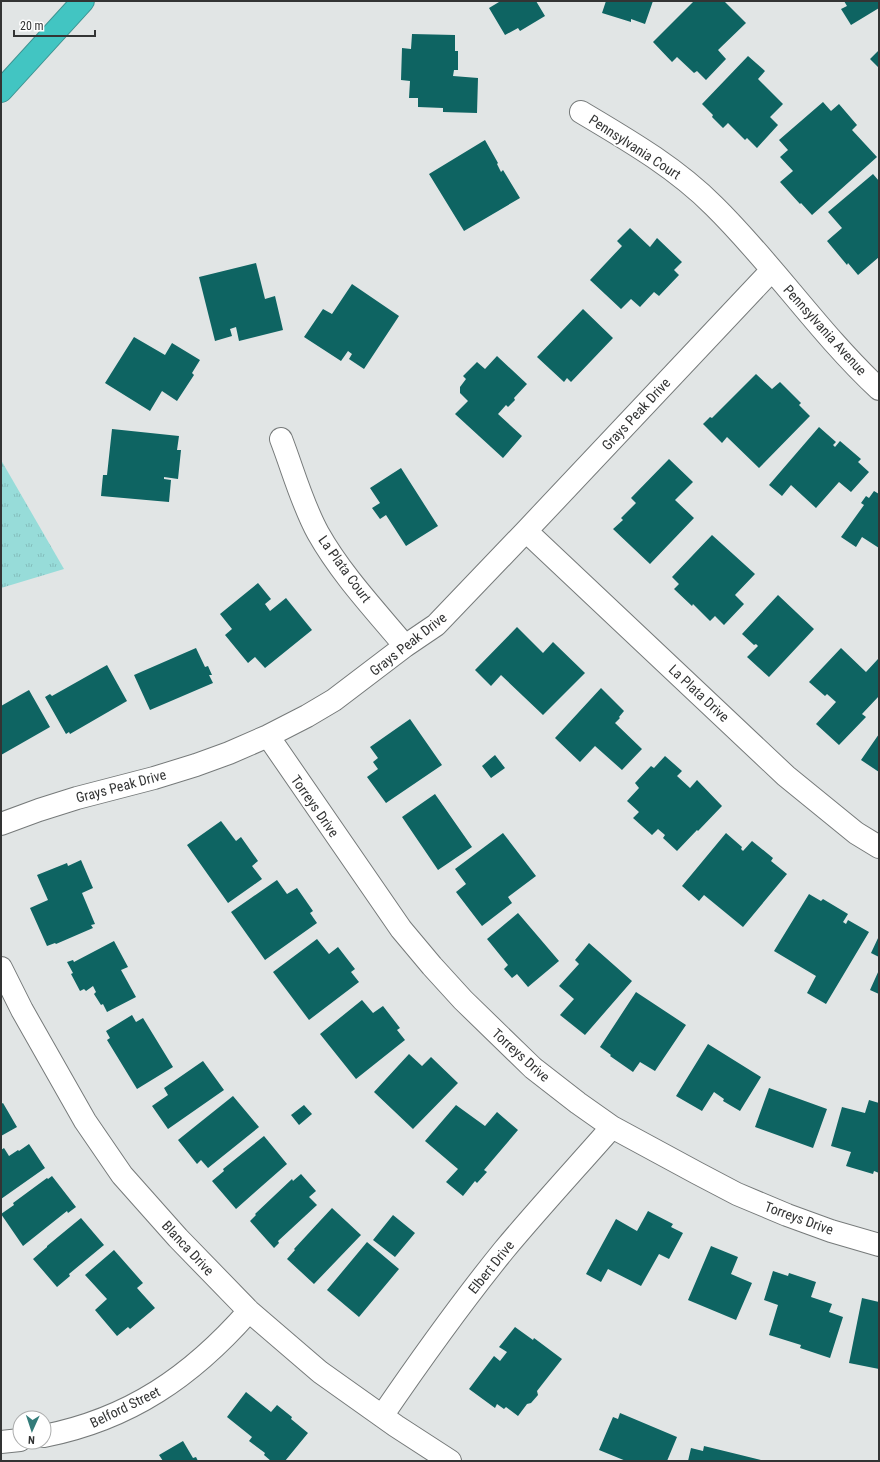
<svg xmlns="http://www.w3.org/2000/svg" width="880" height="1462" viewBox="0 0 880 1462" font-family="'Roboto Condensed',sans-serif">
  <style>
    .park { fill: url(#park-tufts) }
    .building { fill: #0e6462 }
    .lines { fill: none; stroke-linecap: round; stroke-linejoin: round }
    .minor-casing { stroke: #767a7a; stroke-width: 24 }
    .highway-casing { stroke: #3d9290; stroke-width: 24 }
    .minor { stroke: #fff; stroke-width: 22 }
    .highway { stroke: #42c5c2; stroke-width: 22 }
    .labels { text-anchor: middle; stroke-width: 4; stroke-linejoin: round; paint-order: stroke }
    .street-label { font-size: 14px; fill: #333434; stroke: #fff }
  </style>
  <defs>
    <pattern id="park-tufts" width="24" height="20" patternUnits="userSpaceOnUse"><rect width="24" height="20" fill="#97dcd9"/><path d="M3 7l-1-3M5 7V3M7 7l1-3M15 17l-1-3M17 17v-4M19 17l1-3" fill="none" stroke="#83bdbb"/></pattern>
  </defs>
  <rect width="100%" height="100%" fill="#e1e5e5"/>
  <path class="park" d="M1,460L64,569L1,588Z"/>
  <path class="building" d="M498,1H536L545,16L520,31L518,28L505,35L489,8L499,2Z
    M606,1H653L645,24L631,19V22L602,13Z
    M694,1H724L746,23L718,50L726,59L706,80L697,71L694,73L677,57L672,62L653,42Z
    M844,1H879V8L851,25L841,9L847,6Z
    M412,34L455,35V51H458V70H454L453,76L478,78L477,113L443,112V108L418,107V98H409L410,81L401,80L402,48L411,49Z
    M879,50V68L870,59Z
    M748,56L765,71L758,79L783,104L770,117L778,125L757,148L747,138L745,140L728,123L723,128L712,117L713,115L702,104Z
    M823,102L831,111L839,104L857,125L852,130L877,157L812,215L801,203L800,204L780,182L793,171L780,157L788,150L779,140Z
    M485,140L498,163L497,164L501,172L503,170L520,198L464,231L429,174Z
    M873,174L879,181V257L858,275L848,263L847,265L827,241L842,228L828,212Z
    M630,228L650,247L657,238L682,262L674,270L679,275L659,296L654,292L640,307L631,299L621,309L590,280L622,246L617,241Z
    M256,263L265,299L275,296L283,330L239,341L236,327L230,329L232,336L215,341L199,277Z
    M352,284L399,316L364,369L349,359L352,354L348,351L341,361L304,337L323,309L332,314Z
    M583,309L613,338L571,382L567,378L564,382L537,357Z
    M134,337L165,355L172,343L200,360L192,373L194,375L177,401L162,391L150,411L105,383Z
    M497,356L527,384L514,398L515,400L508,407L506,405L498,414L522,436L503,458L455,414L468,401L460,393V387L466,379L463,376L477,362L485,369Z
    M756,374L772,389L780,382L801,403L799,405L810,416L759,468L727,437L722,443L703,424L710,417L712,418Z
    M819,427L836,442L833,445L835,447L840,441L861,459L858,462L869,472L851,492L839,482L816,508L791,485L782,496L769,485Z
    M112,429L179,436L177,450H181L178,479L164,477V479L171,480L169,502L101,496L103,475H107Z
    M669,459L693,482L675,500L694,518L650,564L613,529L623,520L621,518L636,503L631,498Z
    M401,468L438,526L406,546L386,515L380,519L372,508L380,503L370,488Z
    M874,491L879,494V548L862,537L856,547L841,537L864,505L861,503L866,496L869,498Z
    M712,535L755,574L735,595L744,604L724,625L715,616L710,621L693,604L692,606L674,589L679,584L672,577Z
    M258,583L271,599L265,604L270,611L286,598L312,630L265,668L255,657L248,663L225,635L232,629L220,614Z
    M778,595L814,629L769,677L747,657L758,646L756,644L754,645L742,634Z
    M517,627L543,653L553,642L585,673L543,715L501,675L491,686L475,670Z
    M196,648L205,667L208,666L212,675H209L213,683L150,710L134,675Z
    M841,648L866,672L878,659L879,660V696L862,714L866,717L839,745L816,724L836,702L827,694L825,696L809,682Z
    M107,665L127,701L70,734L69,732L66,734L45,697L50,694L52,696Z
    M601,688L624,711L619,717L620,718L615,723L642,749L622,770L595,746L580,762L555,738Z
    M29,690L50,727L1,755V706Z
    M410,719L442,765L386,803L367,777L378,769L373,762L378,758L370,747Z
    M879,734V772L861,760Z
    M495,755L505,768L491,778L482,766Z
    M665,756L682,771L677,776L690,788L697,780L722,806L698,831L697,830L677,851L663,838L665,835L658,829L652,835L633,818L639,812L627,801L639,788L635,783L651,766L654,768Z
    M435,794L472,847L438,870L402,817Z
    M221,821L236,841L241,837L258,861L252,866L262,879L228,903L187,845Z
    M503,833L536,876L508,897L512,903L482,926L456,892L466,884L455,869Z
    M726,833L742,847L741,849L743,851L752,841L773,858L771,861L787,874L743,927L704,895L699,901L682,886Z
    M81,860L93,888L82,893L95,924L91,925L93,928L56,944L55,943L47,946L30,908L48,900L37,875L67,863L68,866Z
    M277,880L287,894L297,888L313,911L310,913L317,923L265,960L231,912Z
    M809,894L821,901L823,899L848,914L843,922L846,924L848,920L869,932L826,1004L807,993L816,976L774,951Z
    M518,913L559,961L528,987L517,974L512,978L504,969L508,965L487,939Z
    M879,936V957L871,953Z
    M317,939L329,954L338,947L355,969L351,972L359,982L309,1020L273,972Z
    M114,941L128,967L121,970L136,997L107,1012L103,1004L101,1005L94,994L96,992L93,986L86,991L84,989L80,991L71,974L73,973L67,962L73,960L74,962Z
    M589,943L632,981L585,1035L560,1015L574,999L559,986L579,964L575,960Z
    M879,970V994L870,990Z
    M636,992L686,1025L655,1071L640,1062L633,1072L610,1056L611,1055L600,1047Z
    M362,1000L373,1013L383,1006L400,1028L397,1030L405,1040L356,1079L320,1034Z
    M132,1015L136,1022L143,1018L173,1067L137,1089L107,1040L110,1038L106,1031Z
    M708,1044L761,1077L740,1111L723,1101L724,1099L714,1092L702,1111L676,1096Z
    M409,1054L422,1066L431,1057L458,1083L413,1129L374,1092Z
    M203,1061L224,1090L168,1129L152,1106L168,1095L164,1088Z
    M769,1088L827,1109L813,1148L755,1127Z
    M233,1096L259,1127L208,1168L201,1160L197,1164L178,1140Z
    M869,1100L879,1103V1173L874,1171L873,1174L846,1166L851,1152L831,1146L842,1107L865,1113Z
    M3,1103L17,1127L1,1136V1104Z
    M304,1105L312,1114L299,1125L291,1115Z
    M456,1105L485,1126L497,1112L518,1130L484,1170L487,1172L477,1183L475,1181L463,1196L446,1182L458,1169L425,1141Z
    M264,1136L287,1164L236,1209L212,1181L224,1171L223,1169Z
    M29,1144L45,1168L1,1199V1150L4,1148L9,1156L18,1150L19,1151Z
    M301,1174L316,1191L309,1197L317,1205L278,1241L279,1243L274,1248L250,1221L256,1215L255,1214L292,1179L293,1181Z
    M52,1176L76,1207L68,1213L67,1211L23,1246L1,1214L14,1205L13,1203L47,1178L48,1179Z
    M332,1208L361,1235L314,1284L287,1259L295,1250L294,1249Z
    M648,1211L673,1224L671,1227L683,1233L669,1259L659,1254L641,1286L608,1269L601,1282L586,1274L616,1219L637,1231Z
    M393,1215L415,1233L395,1257L373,1240Z
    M81,1218L104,1245L69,1274L70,1276L57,1287L33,1259L47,1247V1246Z
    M367,1242L399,1269L359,1317L327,1290Z
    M711,1246L738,1257L731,1274L752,1283L736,1320L688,1300Z
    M114,1250L143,1283L137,1288L155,1308L130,1329L128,1327L117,1336L95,1310L107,1299L85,1275Z
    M773,1271L788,1276L789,1273L816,1282L811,1297L832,1304L829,1312L843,1317L830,1358L800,1348L801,1345L769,1335L778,1305L764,1300Z
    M862,1298L879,1302V1369L849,1363Z
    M515,1327L533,1340L534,1338L562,1359L537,1391L538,1395L531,1403L527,1404L518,1416L506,1407L504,1409L497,1404L495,1408L469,1389L494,1356L500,1361L507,1352L499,1347Z
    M246,1392L271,1412L277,1405L292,1417L291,1419L308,1433L285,1461H271L264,1455L265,1453L249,1441L252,1437L227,1417Z
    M620,1413L677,1437L667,1461H626L599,1450L613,1417L618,1419Z
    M183,1441L193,1458L196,1457L198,1461H163L159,1455Z
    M704,1446L761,1460V1461H688L691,1448L703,1451Z"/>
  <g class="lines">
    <defs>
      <path id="minor" d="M581,112C628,140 675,167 714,206C773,264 819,333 879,389
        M281,439C293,470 302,504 318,533C341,574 375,610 405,646
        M526,531L786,776L856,833L879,847
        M268,736L401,929L432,966L463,1000L533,1068L578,1103L612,1127L697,1173L737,1194L787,1215L831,1231L879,1245
        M1,824L39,810L77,798L154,778L196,765L229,753L268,736L307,716L334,700L405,646L436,625L526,531L772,270
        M1,968L22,1010L85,1121L122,1175L178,1238L249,1311L320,1372L396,1426L450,1461
        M382,1416C421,1359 461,1303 504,1250C539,1208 576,1168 612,1127
        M44,1436C130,1419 192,1376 249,1311
        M1,1442L20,1440"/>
      <path id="highway" d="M1,91L83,1"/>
    </defs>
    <use href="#minor" class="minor-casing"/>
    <use href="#highway" class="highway-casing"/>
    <use href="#minor" class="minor"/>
    <use href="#highway" class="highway"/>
  </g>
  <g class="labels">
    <g class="street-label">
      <text transform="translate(635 147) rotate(33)" y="5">Pennsylvania Court</text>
      <text transform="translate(825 330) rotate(48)" y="5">Pennsylvania Avenue</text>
      <text transform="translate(636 414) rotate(-47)" y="5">Grays Peak Drive</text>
      <text transform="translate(345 569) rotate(54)" y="5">La Plata Court</text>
      <text transform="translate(408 644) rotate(-38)" y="5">Grays Peak Drive</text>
      <text transform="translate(699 693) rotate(43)" y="5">La Plata Drive</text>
      <text transform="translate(121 786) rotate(-15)" y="5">Grays Peak Drive</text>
      <text transform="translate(315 806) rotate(55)" y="5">Torreys Drive</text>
      <text transform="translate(521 1055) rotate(42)" y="5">Torreys Drive</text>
      <text transform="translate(799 1218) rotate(20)" y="5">Torreys Drive</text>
      <text transform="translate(188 1248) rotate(47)" y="5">Blanca Drive</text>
      <text transform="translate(491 1267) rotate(-51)" y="5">Elbert Drive</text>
      <text transform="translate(125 1407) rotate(-26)" y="5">Belford Street</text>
    </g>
  </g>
  <rect width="880" height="1462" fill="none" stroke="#333434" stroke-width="4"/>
  <g transform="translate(32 1430) rotate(183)"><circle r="19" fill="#ffffff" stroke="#adaeae"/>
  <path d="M0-3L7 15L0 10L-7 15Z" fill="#337c7a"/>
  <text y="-6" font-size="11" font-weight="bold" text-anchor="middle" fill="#333434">N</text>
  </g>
  <path d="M14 30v6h81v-6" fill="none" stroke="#333434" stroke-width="2"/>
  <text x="20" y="30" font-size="12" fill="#333434" stroke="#ffffff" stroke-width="3" paint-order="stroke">20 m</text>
</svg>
